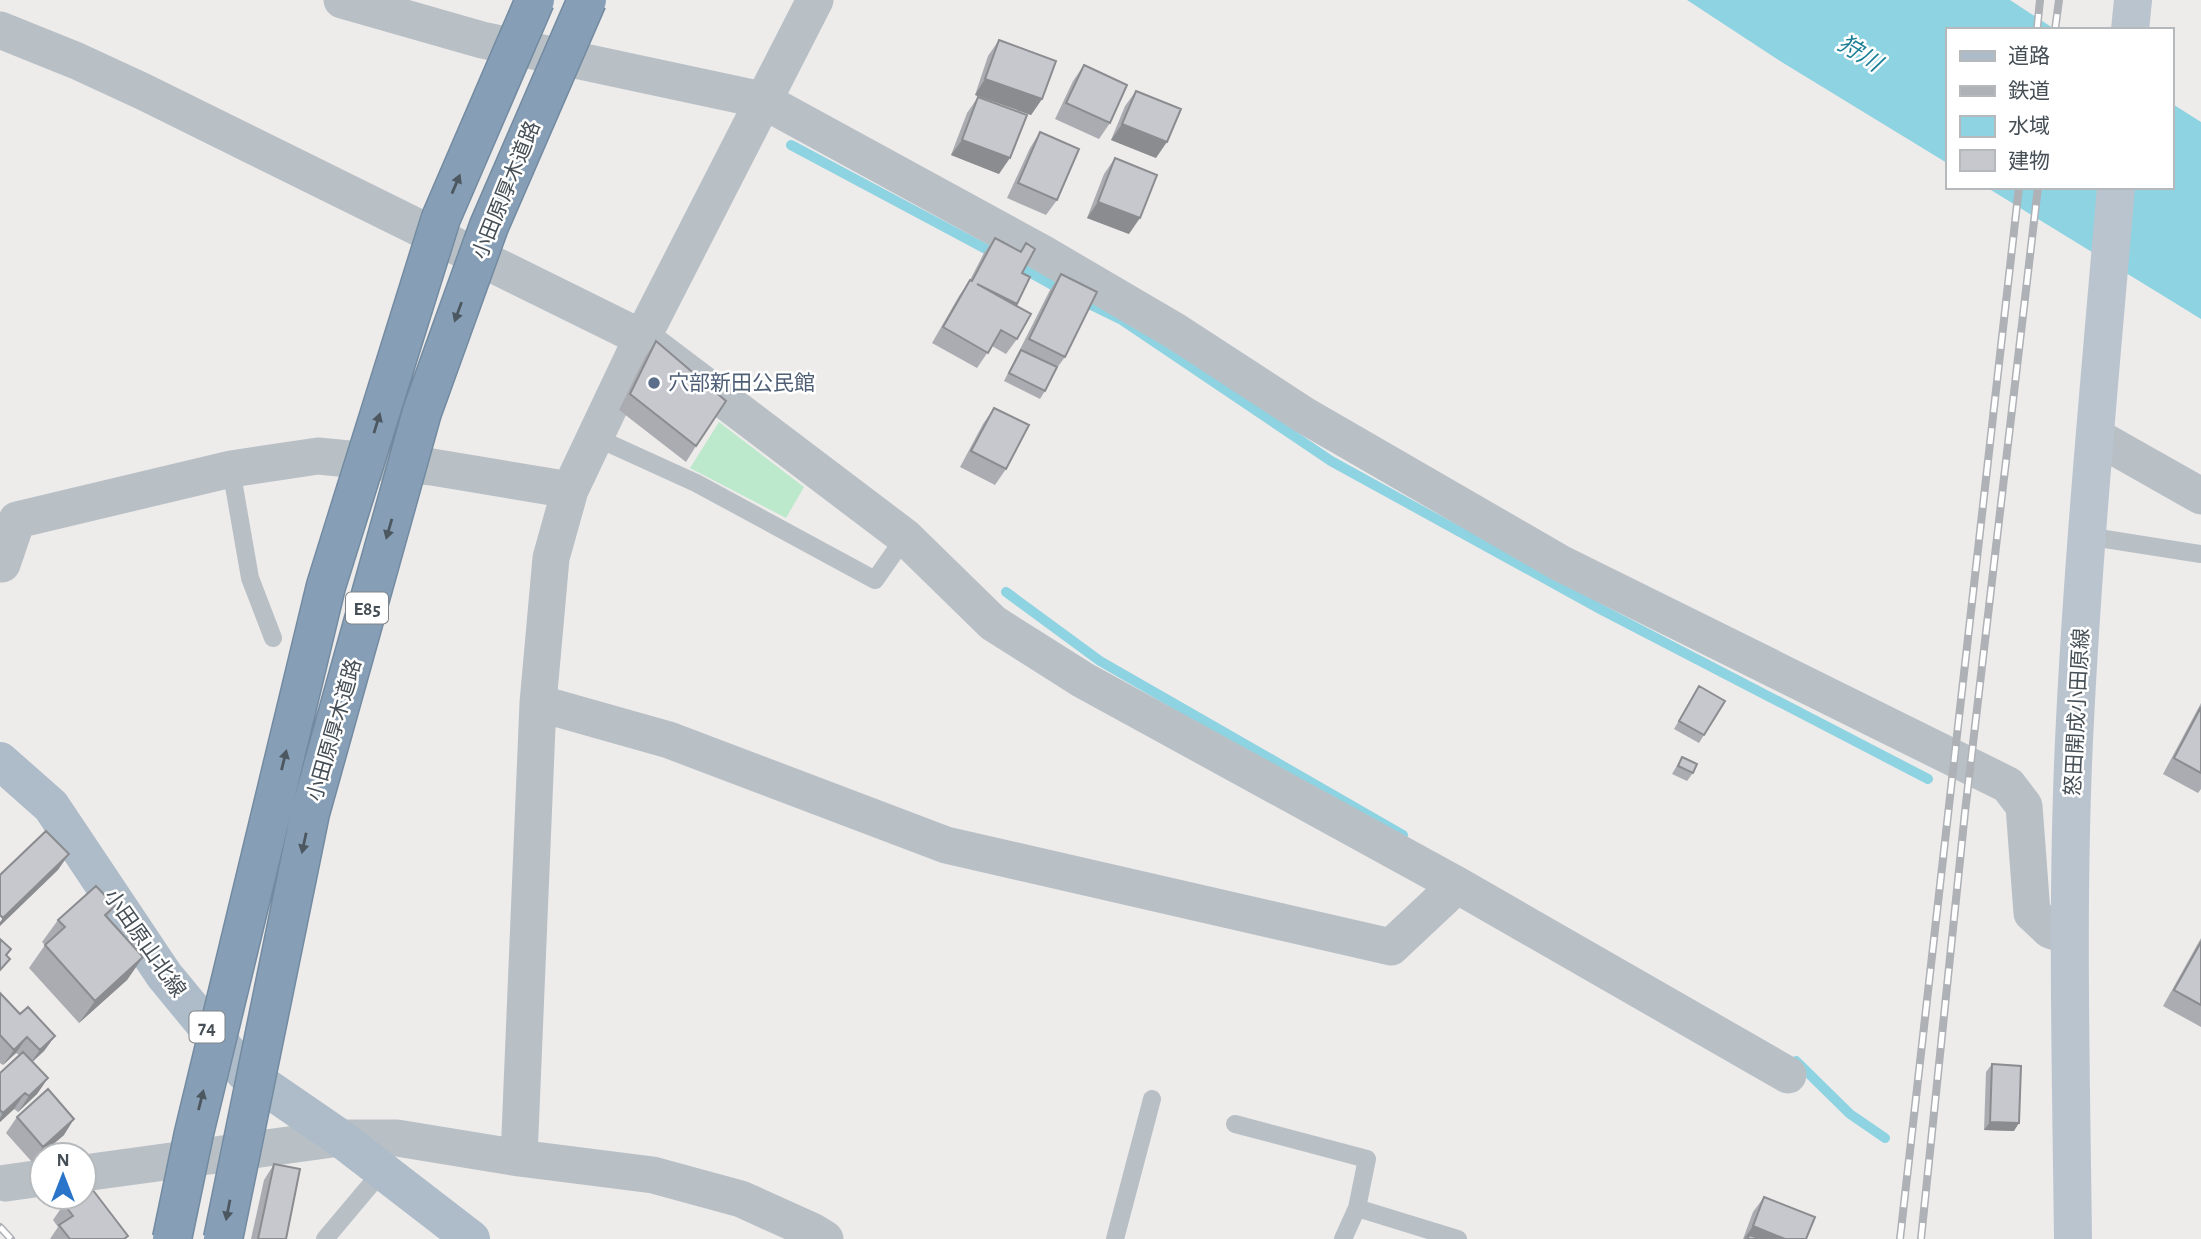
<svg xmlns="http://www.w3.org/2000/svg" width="2201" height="1239" viewBox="0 0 2201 1239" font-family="'Alegreya Sans','Noto Sans JP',sans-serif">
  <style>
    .green { fill: #bce9cc }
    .water { fill: #8ed3e1 }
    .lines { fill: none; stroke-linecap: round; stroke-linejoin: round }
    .stream { stroke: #8ed3e1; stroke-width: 10 }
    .lane { stroke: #b8c0c6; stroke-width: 18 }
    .street { stroke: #b8c0c6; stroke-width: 37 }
    .secondary { stroke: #bac4ce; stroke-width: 38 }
    .primary { stroke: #adbcc8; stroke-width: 38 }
    .rail-casing { stroke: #aeb1b5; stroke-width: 8 }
    .rail { stroke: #fff; stroke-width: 5; stroke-dasharray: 16; stroke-linecap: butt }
    .highway-bridge-casing { stroke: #738ba1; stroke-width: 41; stroke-linecap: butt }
    .highway-bridge { stroke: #879fb6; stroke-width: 38 }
    .wall { fill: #aaacb1 }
    .shaded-wall { fill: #8b8c90 }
    .building { fill: #c6c8ce; stroke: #8b8c90; stroke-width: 2 }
    .oneway { fill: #4c5760 }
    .service-dot { fill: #5c6f8a; stroke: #fff; stroke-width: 2.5 }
    .labels { text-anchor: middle; stroke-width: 5; stroke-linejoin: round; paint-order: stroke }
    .shield { fill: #fff; stroke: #7e8489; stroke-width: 2 }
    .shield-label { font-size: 19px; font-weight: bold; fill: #464f56 }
    .street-label { font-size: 21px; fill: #464f56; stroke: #fff }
    .service-label { font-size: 21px; fill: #4e5e75; stroke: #fff; text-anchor: start }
    .water-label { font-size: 23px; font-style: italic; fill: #1a7f95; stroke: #fff }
  </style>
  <rect width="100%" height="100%" fill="#eeebeb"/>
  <path class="green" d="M719,422L804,487L786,518L690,468Z"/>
  <path class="water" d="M1687,0H2010L2056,30H1947V163L1780,61Z
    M2171,103L2201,122V319L1986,187H2171Z"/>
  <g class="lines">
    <path class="stream" d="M791,145L999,256
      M1013,263L1063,291
      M1081,300L1122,320L1331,461L1602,610L1928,779
      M1006,592L1100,661L1403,835
      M1796,1061L1850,1114L1885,1138"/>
    <path class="lane" d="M595,437L696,483L875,580L905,537
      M231,469L250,578L273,638
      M2086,536L2201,554
      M1235,1124L1367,1159L1357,1208L1343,1239
      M1357,1208L1458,1239
      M325,1239L383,1170
      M1115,1239L1152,1099"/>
    <path class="street" d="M342,0L482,40L762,100L1042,253L1175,331L1304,415L1560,563L2008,785L2024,806L2032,913L2050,930L2069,936
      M0,30L77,61L144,92L642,338L905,537L993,623L1083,680L1457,885L1788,1075
      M2095,436L2201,496
      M0,563L2,564L17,520L231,469L318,456L432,467L570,490
      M538,703L669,740L946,845L1391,947L1457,885
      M519,1158L538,703L551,558L570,490L642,338L815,0
      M84,1173L340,1138H397L519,1158L653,1175L741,1199L812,1231L825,1239
      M6,1183L42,1178"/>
    <path class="secondary" d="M2130,30L2133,0
      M2073,1239C2071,1066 2066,893 2075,720C2084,542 2101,365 2116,187"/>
    <path class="primary" d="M0,761L51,806L164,975L244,1072L340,1138L471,1239"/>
    <defs>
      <path id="rail" d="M2037,30L2040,0
        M2055,30L2059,0
        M0,1227L11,1239
        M1900,1239L2019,187
        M1921,1239L1965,812L2038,187"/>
    </defs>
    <use href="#rail" class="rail-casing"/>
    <use href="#rail" class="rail"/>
    <defs>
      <path id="highway-bridge" d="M172,1239L194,1133L326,586L441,218L535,0
        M223,1239L310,813L422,412L489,226L587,0"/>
    </defs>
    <use href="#highway-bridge" class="highway-bridge-casing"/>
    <use href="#highway-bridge" class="highway-bridge"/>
  </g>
  <path class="wall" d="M999,40L1042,99L1031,115L975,95L988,56Z
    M1084,65L1110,123L1099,139L1055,119L1073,81Z
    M1136,91L1156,158L1111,140L1125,106Z
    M978,97L999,174L951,155L967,113Z
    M1040,132L1057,200L1046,215L1007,198L1030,148Z
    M1115,158L1129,234L1087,218L1104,174Z
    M995,238L1020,251L1026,243L1022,273L1030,277L1016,306L1017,339L1006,354L992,346L977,368L932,343L959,296L969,282L984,253Z
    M1061,274L1065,357L1054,372L1045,391L1040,399L1004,381L1050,290Z
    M656,341L696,446L686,462L619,410L645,357Z
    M994,408L1006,469L995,485L960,467L983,424Z
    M1699,686L1704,735L1699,743L1674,729Z
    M2201,703V789L2198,793L2163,774Z
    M1682,757L1693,773L1687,781L1672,774Z
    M115,906L107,917L143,957L127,980L79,1023L29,968L45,945L42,942L58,920Z
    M2201,938V1027L2163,1006Z
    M0,993L20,1014L55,1036L44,1051L32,1062L48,1078L37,1094L18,1112L14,1109L0,1122V1073L19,1055L16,1053L3,1065L0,1063Z
    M1992,1064L2014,1131L1984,1130L1986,1072Z
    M17,1117L64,1135L32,1162L6,1133Z
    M274,1164L286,1239H251L264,1180Z
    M1764,1197L1806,1239H1743L1753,1212Z
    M64,1204L126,1239H50L58,1227L53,1220Z"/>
  <path class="shaded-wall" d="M985,79L1042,99L1031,115L975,95Z
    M1122,124L1167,142L1156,158L1111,140Z
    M962,140L1010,158L999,174L951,155Z
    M1098,202L1140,218L1129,234L1087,218Z
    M69,854L58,870L0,926V922L3,918Z
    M143,957L127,980L79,1023L95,1001Z
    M55,1036L44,1051L29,1065L40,1050Z
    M27,1037L16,1053L3,1065L14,1050Z
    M48,1078L37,1094L18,1112L29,1096Z
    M25,1093L14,1109L0,1122V1118L3,1113Z
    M74,1119L64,1135L32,1162L43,1147Z
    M1990,1122L2019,1123L2014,1131L1984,1130Z
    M1753,1226L1785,1239H1748L1749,1235L1746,1239H1744Z"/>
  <path class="building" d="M999,40L1056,61L1042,99L985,79Z
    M1084,65L1127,85L1110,123L1066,103Z
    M1136,91L1181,109L1167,142L1122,124Z
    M978,97L1027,115L1010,158L962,140Z
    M1040,132L1079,149L1057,200L1018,183Z
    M1115,158L1157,175L1140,218L1098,202Z
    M995,238L1021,252L1026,243L1035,249L1022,273L1030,277L1017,304L977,284L1031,314L1017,339L1001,330L988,353L943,327L970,280L972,281Z
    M1061,274L1097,292L1065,357L1029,339Z
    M656,341L726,401L696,446L630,394Z
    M1021,350L1057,367L1045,391L1009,373Z
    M994,408L1029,425L1006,469L971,451Z
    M1699,686L1725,701L1704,735L1679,721Z
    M2201,707V773L2174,758Z
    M1682,757L1697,764L1693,773L1678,766Z
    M46,831L69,854L3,918L0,915V875Z
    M96,886L115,906L105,915L143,957L95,1001L45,945L65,927L58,920Z
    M0,939L11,949L6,955L10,959L0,970Z
    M2201,942V1005L2174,990Z
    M0,993L20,1014L28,1007L55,1036L40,1050L27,1037L14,1050L0,1035Z
    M23,1052L48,1078L29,1096L25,1093L3,1113L0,1110V1073Z
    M1992,1064L2021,1066L2019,1123L1990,1122Z
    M48,1089L74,1119L43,1147L17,1117Z
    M274,1164L300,1169L286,1239H258Z
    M89,1185L128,1236L124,1239H70L59,1225L73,1216L64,1204L74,1197H84V1189Z
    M1764,1197L1815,1217L1806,1239H1785L1753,1226Z
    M1749,1235L1762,1239H1748Z"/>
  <defs><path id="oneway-solid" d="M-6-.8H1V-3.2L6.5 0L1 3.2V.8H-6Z" transform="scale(1.75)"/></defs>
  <g class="oneway">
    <use href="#oneway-solid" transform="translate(456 184) rotate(-67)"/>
    <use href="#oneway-solid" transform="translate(458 312) rotate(110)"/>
    <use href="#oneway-solid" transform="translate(377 423) rotate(-73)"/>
    <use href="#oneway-solid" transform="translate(389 529) rotate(106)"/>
    <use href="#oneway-solid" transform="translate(284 760) rotate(-76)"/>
    <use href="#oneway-solid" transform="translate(304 843) rotate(102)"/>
    <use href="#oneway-solid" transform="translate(201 1100) rotate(-76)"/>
    <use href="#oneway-solid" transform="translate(228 1210) rotate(101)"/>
  </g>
  <circle class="service-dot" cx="654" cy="383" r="7"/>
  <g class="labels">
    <g class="shield">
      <rect x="346" y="592.5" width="42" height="31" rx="5"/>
      <rect x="189.5" y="1011.5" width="35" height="31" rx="5"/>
    </g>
    <g class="shield-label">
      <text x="367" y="615">E85</text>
      <text x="207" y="1034">74</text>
    </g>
    <g class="street-label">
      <text transform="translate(506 190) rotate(-68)" y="7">小田原厚木道路</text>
      <text transform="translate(2077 712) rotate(-87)" y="7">怒田開成小田原線</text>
      <text transform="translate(334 730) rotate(-74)" y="7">小田原厚木道路</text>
      <text transform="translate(145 943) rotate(55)" y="7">小田原山北線</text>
    </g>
    <g class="service-label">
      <text x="668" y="390">穴部新田公民館</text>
    </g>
    <g class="water-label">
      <text transform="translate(1860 53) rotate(32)" y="8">狩川</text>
    </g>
  </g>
  <rect x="1946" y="28" width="228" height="161" fill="#ffffff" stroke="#b5b9bb" stroke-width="2"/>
  <rect x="1960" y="51" width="35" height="10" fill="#adbcc8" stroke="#b5b9bb" stroke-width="2"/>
  <text x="2008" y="63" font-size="21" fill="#464f56">道路</text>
  <rect x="1960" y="86" width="35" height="10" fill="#aeb1b5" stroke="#b5b9bb" stroke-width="2"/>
  <text x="2008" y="98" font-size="21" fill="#464f56">鉄道</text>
  <rect x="1960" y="116" width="35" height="21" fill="#8ed3e1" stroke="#b5b9bb" stroke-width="2"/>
  <text x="2008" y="133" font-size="21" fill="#464f56">水域</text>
  <rect x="1960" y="150" width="35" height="21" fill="#c6c8ce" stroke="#b5b9bb" stroke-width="2"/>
  <text x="2008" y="168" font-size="21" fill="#464f56">建物</text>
  <g transform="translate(63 1176)"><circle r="33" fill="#ffffff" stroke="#b5b9bb" stroke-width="2"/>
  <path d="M0-5L12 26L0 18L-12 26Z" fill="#2a75c9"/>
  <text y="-10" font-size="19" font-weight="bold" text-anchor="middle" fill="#464f56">N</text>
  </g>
</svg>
